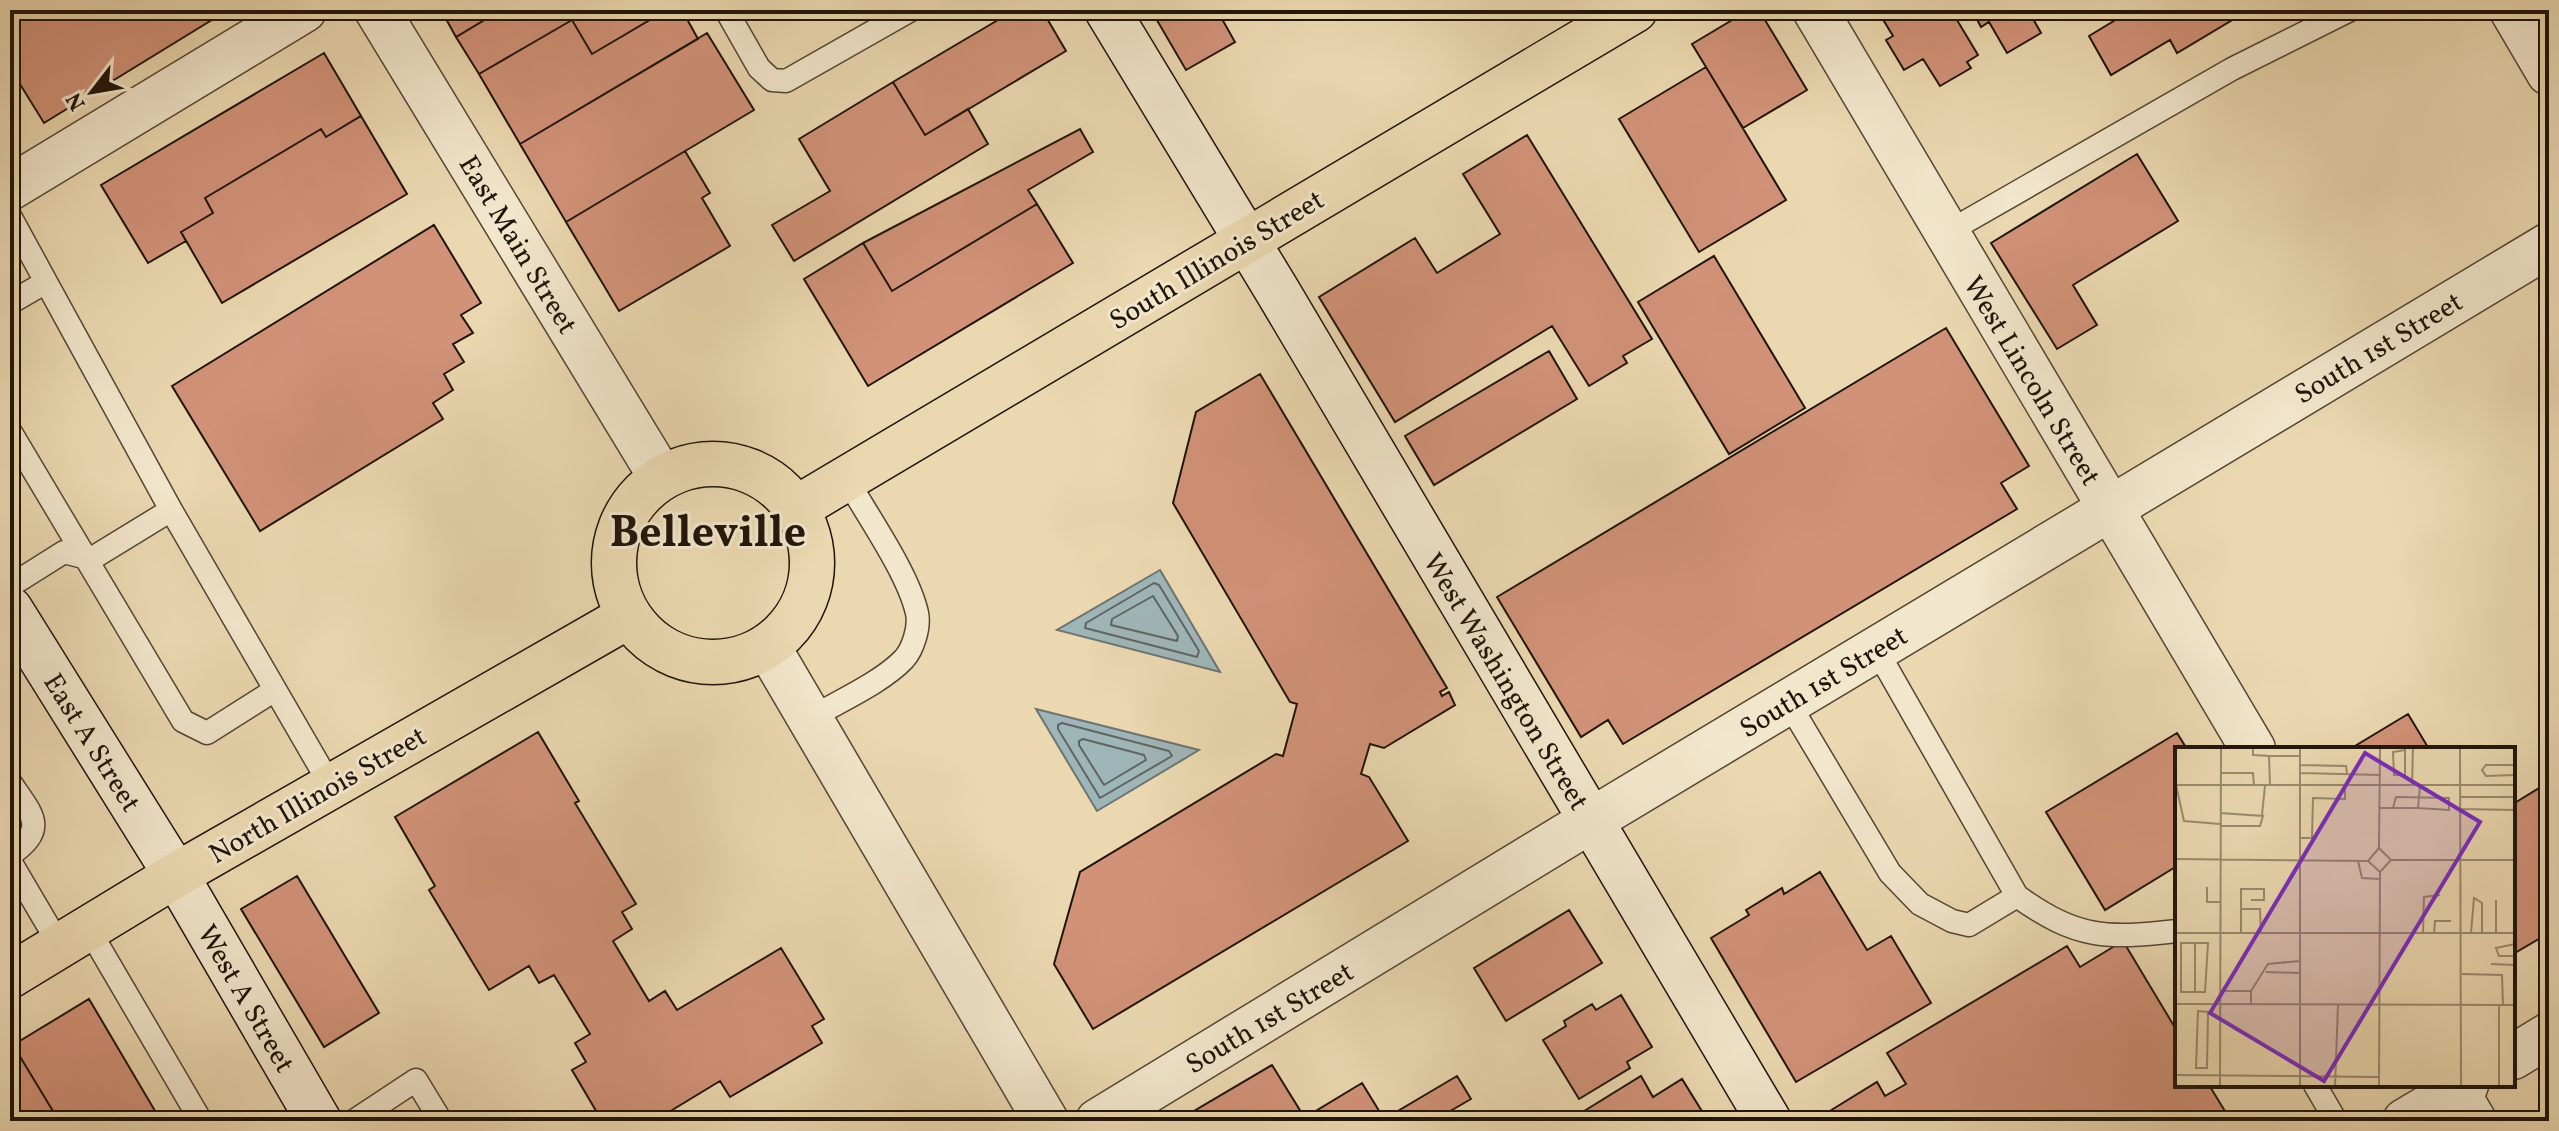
<svg xmlns="http://www.w3.org/2000/svg" width="2559" height="1131" viewBox="0 0 2559 1131" font-family="Vollkorn,serif">
  <style>
    .water { fill: #9fb6b8; stroke: #6c7572; stroke-width: 2 }
    .lines { fill: none; stroke-linecap: round; stroke-linejoin: round }
    .shore { stroke: #606561; stroke-width: 2 }
    .building { fill: #d19278; stroke: #20140a; stroke-width: 2 }
    .service-casing { stroke: #534534; stroke-width: 25 }
    .minor-casing { stroke: #534534; stroke-width: 47 }
    .tertiary-casing { stroke: #534534; stroke-width: 47 }
    .secondary-casing { stroke: #20140a; stroke-width: 47 }
    .primary-casing { stroke: #20140a; stroke-width: 47 }
    .service { stroke: #f2e6cc; stroke-width: 22 }
    .minor { stroke: #f2e6cc; stroke-width: 44 }
    .tertiary { stroke: #f2e6cc; stroke-width: 44 }
    .secondary { stroke: #f2e6cc; stroke-width: 44 }
    .primary { stroke: #ebd8b0; stroke-width: 44 }
    .labels { text-anchor: middle; stroke-width: 6; stroke-linejoin: round; paint-order: stroke }
    .street-label { font-size: 28px; fill: #20140a; stroke: #f2e6cc }
    .town-label { font-size: 44px; font-weight: bold; fill: #20140a; stroke: #f2e6cc }
    .inset-road { fill: none; stroke: #9a8a6e; stroke-width: 2 }
    .view { fill: #7b2cbf; fill-opacity: 0.15; stroke: #7b2cbf; stroke-width: 4 }
    .inset-edge { fill: none; stroke: #20140a; stroke-width: 4 }
  </style>
  <rect width="100%" height="100%" fill="#ebd8b0"/>
  <filter id="stains"><feTurbulence type="fractalNoise" baseFrequency=".0025" numOctaves="4"/><feColorMatrix values="0 0 0 0 .2 0 0 0 0 .09 0 0 0 0 .02 0 0 0 .5 -.17"/></filter>
  <radialGradient id="worn" r=".72"><stop offset=".6" stop-color="#630" stop-opacity="0"/><stop offset="1" stop-color="#630" stop-opacity=".3"/></radialGradient>
  <path class="water" d="M1160,570L1220,672L1057,630Z
    M1036,709L1199,750L1097,811Z"/>
  <g class="lines">
    <path class="shore" d="M1154,583L1159,585L1199,651L1197,657L1085,628L1086,623Z
      M1153,596L1178,636L1177,641L1111,625L1112,619Z
      M1062,723L1169,751L1172,756L1100,798L1058,729V725Z
      M1083,739L1144,755L1146,760L1104,785L1079,745V741Z"/>
  </g>
  <path class="building" d="M10,10H228L44,123L10,68Z
    M441,10H501L456,37Z
    M501,10H641L648,21L592,54L572,20L479,74L456,37Z
    M641,10H667L648,21Z
    M667,10H682L698,39L520,144L479,74L572,20L592,54Z
    M1015,10H1042L1066,51L925,135L893,82Z
    M1151,10H1217L1235,42L1186,70Z
    M1749,10H1759L1807,90L1743,128L1692,44Z
    M1864,10H1951L1978,55L1967,62L1971,68L1940,86L1923,59L1904,70L1886,40L1893,36L1882,18L1868,15Z
    M1972,10H2028L2041,33L2007,53L1989,22L1981,27Z
    M2132,10H2249L2177,53L2170,40L2111,75L2089,36Z
    M707,33L754,110L566,222L520,144Z
    M324,53L361,116L326,137L321,129L205,198L213,213L181,232L186,241L148,263L101,185Z
    M1706,67L1786,200L1699,252L1619,119Z
    M893,82L925,135L968,109L988,144L794,261L772,225L830,191L799,139Z
    M361,116L407,194L222,303L181,232L213,213L205,198L321,129L326,137Z
    M1080,129L1093,152L1028,190L1037,204L892,291L863,243Z
    M1527,135L1652,339L1623,356L1627,363L1589,386L1552,326L1395,422L1319,297L1415,238L1437,273L1500,234L1463,174Z
    M685,151L710,193L702,198L730,246L619,311L566,222Z
    M2137,154L2178,221L2073,285L2097,325L2057,349L1991,243Z
    M1037,204L1073,263L868,386L804,279L863,243L892,291Z
    M434,225L481,303L461,315L473,333L453,344L464,362L444,374L453,390L433,403L443,419L260,531L172,386Z
    M1714,256L1805,408L1729,454L1638,302Z
    M1946,328L2029,466L2001,483L2017,509L1623,744L1608,720L1581,737L1497,597Z
    M1549,351L1577,399L1434,485L1405,436Z
    M1260,374L1447,688L1440,692L1442,696L1449,692L1455,705L1384,748L1370,744L1361,774L1369,777L1408,841L1093,1029L1054,964L1080,872L1276,754L1283,756L1297,704L1290,702L1173,503L1196,412Z
    M2408,714L2429,749H2350Z
    M538,732L579,801L575,803L636,904L622,912L632,929L613,941L649,1001L665,991L677,1010L781,948L824,1019L812,1026L822,1043L730,1097L720,1081L654,1121H602L572,1070L586,1062L575,1043L590,1034L554,975L539,983L529,966L489,990L429,890L435,886L395,817Z
    M2177,733L2187,749H2177V866L2105,910L2046,812Z
    M2549,782V933L2513,954V804Z
    M1820,872L1867,950L1891,936L1931,1003L1796,1082L1711,938L1749,915L1746,910L1782,888L1784,894Z
    M297,876L379,1013L324,1047L241,909Z
    M1569,910L1602,963L1506,1021L1474,968Z
    M2123,941L2177,1031V1085H2209L2231,1121H1822L1820,1117L1877,1082L1885,1096L1906,1084L1887,1053L2067,946L2080,967Z
    M1621,995L1652,1047L1627,1062L1630,1068L1579,1099L1543,1040L1566,1026L1564,1021L1592,1004L1596,1010Z
    M89,999L161,1121H59L13,1045Z
    M13,1045L59,1121H10V1046Z
    M1272,1065L1301,1112L1286,1121H1177Z
    M1457,1076L1471,1099L1433,1121H1381Z
    M1641,1076L1653,1097L1682,1079L1708,1121H1579L1576,1116Z
    M1362,1083L1384,1119L1381,1121H1286L1301,1112L1304,1118Z"/>
  <g class="lines">
    <defs>
      <path id="service" d="M726,10L759,68L772,80L786,81L911,10
        M10,216L46,282
        M1946,233L2232,69L2350,10
        M10,303L46,282L171,510
        M10,431L183,721L207,733L275,690
        M10,586L64,552L91,559L171,510L331,786
        M1876,649L2017,896C2077,939 2106,939 2177,931
        M1788,702L1890,873L1920,904L1952,921L1969,925L2017,896
        M811,718C839,701 881,683 904,659C913,649 920,627 917,613C908,573 867,515 846,478
        M10,782C32,815 49,828 10,855
        M10,861L60,946
        M88,928L201,1121
        M2315,1085L2336,1121
        M354,1121L416,1080L441,1121"/>
      <path id="minor" d="M2512,10L2549,73
        M10,188L304,10
        M2513,1057L2549,1035
        M1098,1121L1590,821L2549,245
        M2405,1121L2466,1085"/>
      <path id="tertiary" d="M377,10L661,477
        M1815,10L2253,749
        M768,647L1046,1121
        M2453,1085L2474,1121"/>
      <path id="secondary" d="M1107,10L1278,292L1769,1121
        M10,609L176,875L319,1121"/>
      <path id="primary" d="M614 563a99 99 0 1 1 198 0a99 99 0 1 1-198 0Z
        M797,508L1635,10
        M10,976L176,875L627,617"/>
    </defs>
    <use href="#service" class="service-casing"/>
    <use href="#minor" class="minor-casing"/>
    <use href="#tertiary" class="tertiary-casing"/>
    <use href="#secondary" class="secondary-casing"/>
    <use href="#primary" class="primary-casing"/>
    <use href="#service" class="service"/>
    <use href="#minor" class="minor"/>
    <use href="#tertiary" class="tertiary"/>
    <use href="#secondary" class="secondary"/>
    <use href="#primary" class="primary"/>
  </g>
  <g class="labels">
    <g class="street-label">
      <text transform="translate(519 244) rotate(59)" y="10">East Main Street</text>
      <text transform="translate(1216 259) rotate(-31)" y="10">South Illinois Street</text>
      <text transform="translate(2378 347) rotate(-31)" y="10">South 1st Street</text>
      <text transform="translate(2033 380) rotate(59)" y="10">West Lincoln Street</text>
      <text transform="translate(1507 681) rotate(59)" y="10">West Washington Street</text>
      <text transform="translate(1823 681) rotate(-31)" y="10">South 1st Street</text>
      <text transform="translate(93 742) rotate(58)" y="10">East A Street</text>
      <text transform="translate(317 794) rotate(-30)" y="10">North Illinois Street</text>
      <text transform="translate(247 998) rotate(60)" y="10">West A Street</text>
      <text transform="translate(1269 1017) rotate(-31)" y="10">South 1st Street</text>
    </g>
    <g class="town-label">
      <text x="708" y="546">Belleville</text>
    </g>
  </g>
  <g transform="translate(2175 747)">
    <rect width="340" height="340" fill="#ebd8b0"/>
    <path class="inset-road" d="M78,0V8L94,9L95,39M285,0L286,340M230,3V28H219L218,5ZM94,9H125M125,18L171,19L172,27M340,18H311L307,23L311,29L340,28M45,26H78L79,39M125,26L206,28M0,38H340M1,38L9,74L45,77M237,39L238,0M285,50H340M205,61H243L245,39M218,61L221,50L274,51V63L243,61M285,62L340,63M45,66L88,69L85,79H45M87,68L90,39M125,91H137L138,51L170,52V39M204,101L205,0M204,101L193,114L205,125M204,101L216,113L205,125M0,112L193,114M216,113H340M183,114L187,131L205,132M32,140V155H45M321,153V186M66,162H85L86,186M0,186H340M66,186V142H89V153H76M296,186L299,151L307,156V186M248,187L249,150L265,148M259,187L260,174H276M6,196H33L30,245H6ZM20,196V245M340,197L321,201L324,209H340M316,217L340,218M91,225L125,226M287,227L327,228L328,258M45,244H76V258M76,244L93,217L125,214M0,257L340,258M23,264L33,265L32,321H21ZM0,328L204,330M160,339L189,340M45,340L46,0M125,340V0M160,340L163,258M204,340L205,125M324,340V258"/>
    <path class="view" d="M190,6L305,75L149,334L35,266Z"/>
    <rect width="340" height="340" class="inset-edge"/>
  </g>
  <rect width="2559" height="1131" fill="none" stroke="#ebd8b0" stroke-width="40"/>
  <rect x="12" y="12" width="2535" height="1107" fill="none" stroke="#20140a" stroke-width="4"/>
  <rect x="20" y="20" width="2519" height="1091" fill="none" stroke="#20140a" stroke-width="2"/>
  <g transform="translate(92 92) rotate(239)" stroke="#f2e6cc" stroke-width="6" paint-order="stroke">
  <path d="M0-6L14 30L0 20L-14 30Z" fill="#20140a"/>
  <text y="-12" font-size="22" font-weight="bold" text-anchor="middle" fill="#20140a">N</text>
  </g>
  <rect width="100%" height="100%" filter="url(#stains)"/>
  <rect width="100%" height="100%" fill="url(#worn)"/>
</svg>
